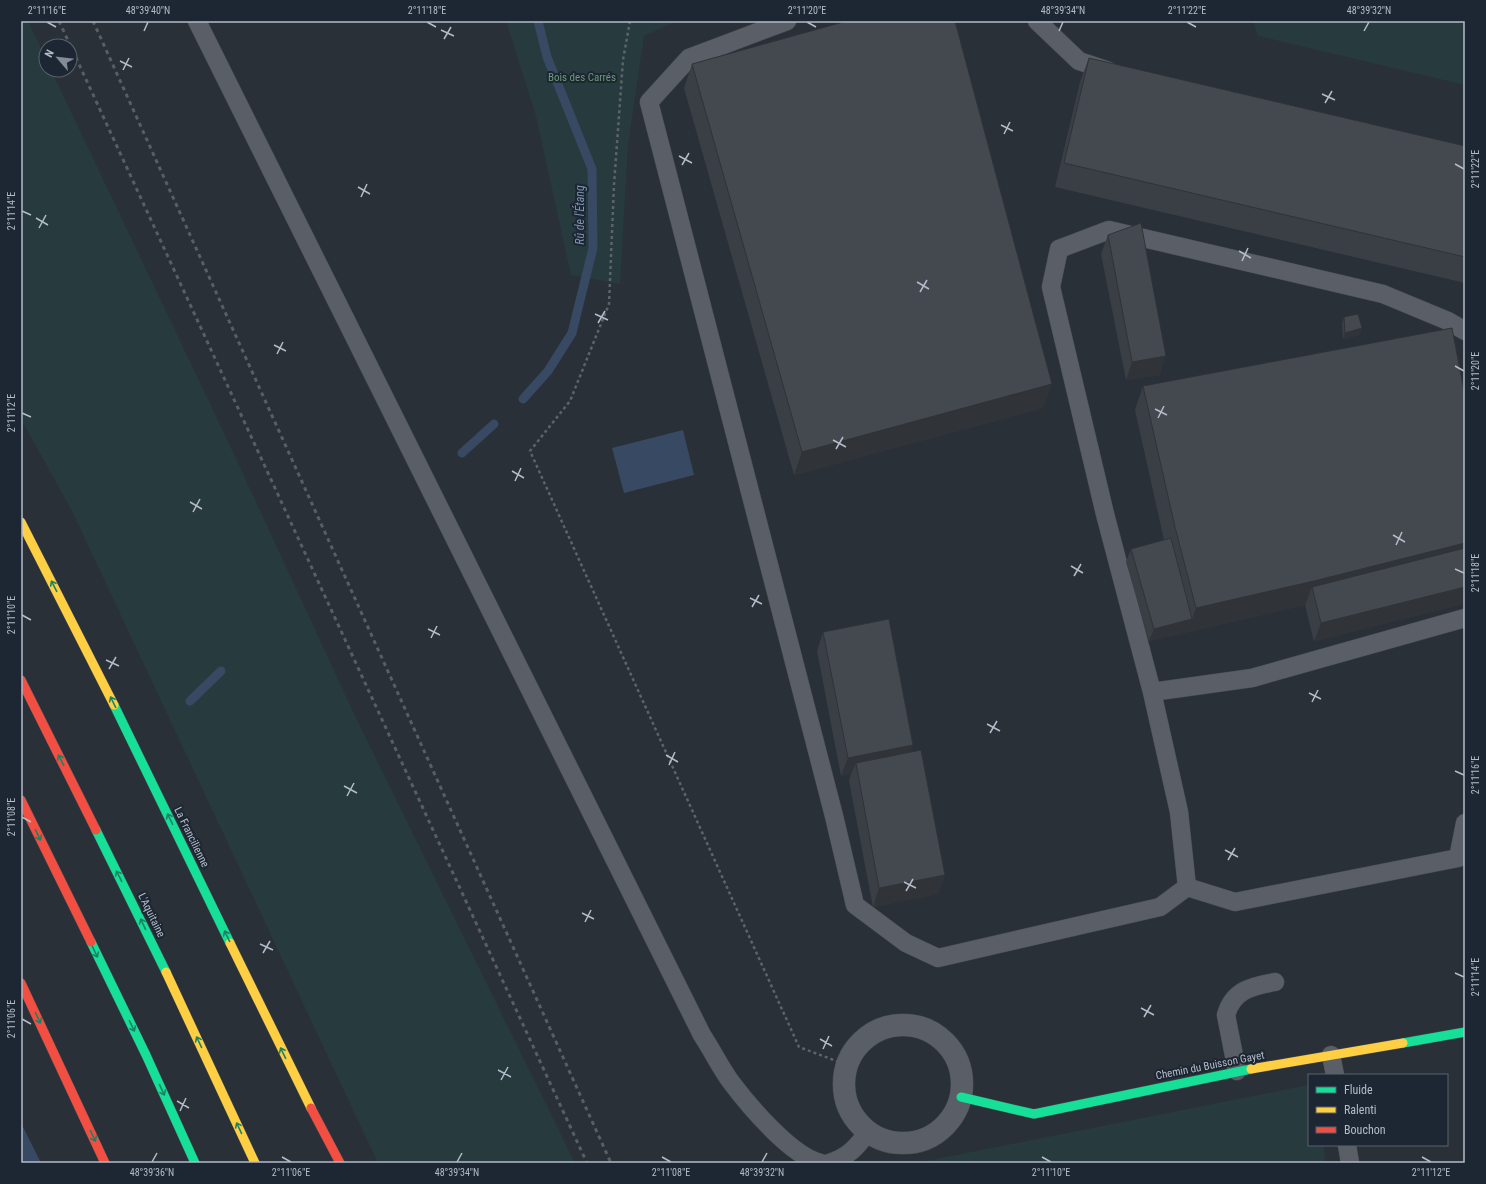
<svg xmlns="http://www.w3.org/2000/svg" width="1486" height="1184" viewBox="0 0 1486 1184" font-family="'Roboto Condensed',sans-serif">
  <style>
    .green { fill: #273a3e }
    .water { fill: #384963 }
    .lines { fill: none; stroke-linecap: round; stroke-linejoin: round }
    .stream { stroke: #384963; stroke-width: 9 }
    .lane-casing { stroke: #484c53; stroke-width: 19 }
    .street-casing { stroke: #484c53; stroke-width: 23 }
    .fast-casing { stroke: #484c53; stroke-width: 10 }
    .slow-casing { stroke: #484c53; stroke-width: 10 }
    .jam-casing { stroke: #484c53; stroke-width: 10 }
    .path { stroke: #5d636a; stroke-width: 2.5; stroke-dasharray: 3 3; stroke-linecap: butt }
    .lane { stroke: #5a5e66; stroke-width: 18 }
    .street { stroke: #5a5e66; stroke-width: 22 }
    .fast { stroke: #16e098; stroke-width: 9 }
    .slow { stroke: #ffcf43; stroke-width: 9 }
    .jam { stroke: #f24e42; stroke-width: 9 }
    .rail { stroke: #595d64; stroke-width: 3; stroke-dasharray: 4 4; stroke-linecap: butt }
    .wall { fill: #3a3f45 }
    .shaded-wall { fill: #303338 }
    .building { fill: #444950; stroke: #303338 }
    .oneway { stroke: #1a8366 }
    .ticks { fill: none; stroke: #b4bcc9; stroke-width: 1.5 }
    .labels { text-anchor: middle; stroke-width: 4; stroke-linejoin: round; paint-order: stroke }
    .park-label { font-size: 11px; fill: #6b9a76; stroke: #1d2633 }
    .street-label { font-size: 11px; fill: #b4bcc9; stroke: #1d2633 }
    .water-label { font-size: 12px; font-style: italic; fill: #7c92b1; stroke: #1d2633 }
    .neatline { fill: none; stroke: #b4bcc9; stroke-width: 1.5 }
    .ticks-label { font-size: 10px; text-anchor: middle; fill: #b4bcc9 }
  </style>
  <rect width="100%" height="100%" fill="#2a3038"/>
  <path class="green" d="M21,21H28L46,59V70H51L224,433L356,718L575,1163H378L72,511L21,419Z
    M506,21H677L644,36L628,145L620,284L571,275L536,116Z
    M1253,21H1465V85L1258,36Z
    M1309,1085V1145H1324L1325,1163H916Z"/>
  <path class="water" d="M683,430L694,475L624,493L612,448Z
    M21,1123L41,1163H21Z"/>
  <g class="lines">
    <path class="stream" d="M523,399L548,371L572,333L593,248L592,169L547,57L538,21
      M462,453L494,424
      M190,701L221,671"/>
    <defs>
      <path id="lane" d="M197,21L702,1035C712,1050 720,1067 731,1082C749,1106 792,1157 821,1163
        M787,21L689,58L649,102L834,816L855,905L906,943L938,958L1160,907L1187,887L1179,812L1152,692
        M1037,21L1079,61L1109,71
        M1465,331L1448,321L1383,294L1109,230L1059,249L1051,287L1105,514L1152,692L1252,678L1465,618
        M1187,887L1235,902L1458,858L1465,823
        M1331,1055L1335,1075
        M1237,1071L1226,1015C1233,990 1252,986 1275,982
        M1347,1145L1350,1163
        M829,1163C848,1157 856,1148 868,1132"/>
      <path id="street" d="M844 1084a59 59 0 1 1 118 0a59 59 0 1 1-118 0Z"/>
      <path id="fast" d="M114,705L230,943
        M96,830L166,972
        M91,942L146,1055L195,1163
        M1403,1043L1465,1032
        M961,1097L1034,1114L1251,1069"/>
      <path id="slow" d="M21,522L114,705
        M230,943L311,1108
        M166,972L255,1163
        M1251,1069L1403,1043"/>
      <path id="jam" d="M21,680L96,830
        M21,800L91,942
        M21,983L105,1163
        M311,1108L340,1163"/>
    </defs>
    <use href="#lane" class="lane-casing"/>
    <use href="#street" class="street-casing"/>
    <use href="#fast" class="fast-casing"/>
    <use href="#slow" class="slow-casing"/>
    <use href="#jam" class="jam-casing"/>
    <path class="path" d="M630,21L623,60L614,185L609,304L570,401L530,451L799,1047L847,1065"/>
    <use href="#lane" class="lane"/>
    <use href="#street" class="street"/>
    <use href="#fast" class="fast"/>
    <use href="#slow" class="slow"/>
    <use href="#jam" class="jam"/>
    <path class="rail" d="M59,21L587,1163
      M93,21L611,1163"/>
  </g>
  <path class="wall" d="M1089,58L1465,146V283L1055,187L1080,82Z
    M692,64L1043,408L794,475L684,88Z
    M1108,235L1160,375L1126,380L1101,254Z
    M1344,317L1360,335L1343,339L1342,323Z
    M1452,328L1314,642L1305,605L1149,641L1126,562L1131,549L1164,540L1135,410L1143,386Z
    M823,632L911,752L945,875L938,894L873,907L849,781L851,774L841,776L817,651Z"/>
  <path class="shaded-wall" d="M1362,328L1360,335L1343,339L1345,333Z
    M1166,356L1160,375L1126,380L1132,362Z
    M1052,384L1043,408L794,475L802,452Z
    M1465,543V565L1312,587L1305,605L1149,641L1154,629L1192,619L1196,608Z
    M1465,587V604L1314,642L1321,623Z
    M913,745L907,763H856L851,774L841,776L848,758Z
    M945,875L938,894L873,907L879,888Z"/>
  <path class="building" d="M847,21H955L1052,384L802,452L692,64Z
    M1089,58L1465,146V257L1064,163Z
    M1141,223L1166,356L1132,362L1108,235Z
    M1358,314L1362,328L1345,333L1344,317Z
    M1452,328L1465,396V543L1314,581L1196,608L1175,527L1143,386Z
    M1171,538L1192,619L1154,629L1131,549Z
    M1465,548V587L1321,623L1312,587Z
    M889,619L913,745L848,758L823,632Z
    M921,750L945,875L879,888L856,763Z"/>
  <defs><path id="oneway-shaft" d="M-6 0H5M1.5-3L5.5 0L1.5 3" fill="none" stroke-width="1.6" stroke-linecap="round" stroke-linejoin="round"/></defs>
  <g class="oneway">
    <use href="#oneway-shaft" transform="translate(54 586) rotate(-117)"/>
    <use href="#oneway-shaft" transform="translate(113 702) rotate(-116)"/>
    <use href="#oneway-shaft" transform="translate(61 760) rotate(-117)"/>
    <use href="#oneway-shaft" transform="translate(170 819) rotate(-116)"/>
    <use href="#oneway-shaft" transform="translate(38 835) rotate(64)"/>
    <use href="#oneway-shaft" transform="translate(119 876) rotate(-117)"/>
    <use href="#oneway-shaft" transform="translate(143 924) rotate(-115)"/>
    <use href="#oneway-shaft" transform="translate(227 936) rotate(-116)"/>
    <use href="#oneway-shaft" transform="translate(95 952) rotate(64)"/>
    <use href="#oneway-shaft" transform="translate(38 1018) rotate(65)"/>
    <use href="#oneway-shaft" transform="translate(132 1026) rotate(64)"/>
    <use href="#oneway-shaft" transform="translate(199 1042) rotate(-115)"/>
    <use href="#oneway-shaft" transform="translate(283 1053) rotate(-116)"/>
    <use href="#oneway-shaft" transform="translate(162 1090) rotate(65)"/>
    <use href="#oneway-shaft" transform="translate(239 1128) rotate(-115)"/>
    <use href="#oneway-shaft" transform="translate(93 1136) rotate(65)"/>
  </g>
  <path class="ticks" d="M47,22L56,27M427,22L436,27M807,22L816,27M1187,22L1196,27M441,30L454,36M144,31L148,22M1059,31L1063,22M1364,31L1369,22M444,39L451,27M120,61L132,67M123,70L129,58M1322,94L1335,100M1325,103L1332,91M1001,125L1013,131M1004,134L1010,122M679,156L692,163M1455,164L1464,169M682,165L689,153M358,187L370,194M361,197L367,184M22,211L31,215M36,218L48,225M39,228L46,215M1239,251L1251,258M1242,261L1248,248M917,282L929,289M920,292L927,280M595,314L608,320M598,323L605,311M274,345L286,351M277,354L283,342M1455,366L1464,371M1155,409L1167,415M22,413L31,417M1158,418L1164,406M833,440L846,447M836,449L843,437M512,471L524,478M515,481L521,468M190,502L202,509M193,512L200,499M1393,535L1405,542M1396,545L1402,532M1071,566L1083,573M1455,569L1464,573M1074,576L1081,564M750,598L762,604M752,607L759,595M22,615L31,620M428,629L440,635M431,638L437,626M106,660L119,666M109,669L116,657M1309,693L1321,699M1312,702L1318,690M987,724L1000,731M990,733L997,721M666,755L678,762M669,765L675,752M1455,771L1464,775M344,786L357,793M347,796L354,783M22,817L31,822M1225,850L1238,857M1228,860L1235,848M904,882L916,888M906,891L913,879M582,913L594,919M585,922L591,910M260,944L273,950M263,953L270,941M1455,973L1464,977M1141,1008L1154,1015M1144,1017L1151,1005M22,1019L31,1024M820,1039L832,1046M823,1049L829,1036M498,1070L511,1077M501,1080L508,1067M177,1101L189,1108M180,1111L186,1098M282,1157L291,1162M662,1157L671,1162M1042,1157L1051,1162M1422,1157L1431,1162M152,1162L157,1153M457,1162L462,1153M762,1162L767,1153"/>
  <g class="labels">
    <g class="park-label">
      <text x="582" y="81">Bois des Carrés</text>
    </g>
    <g class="street-label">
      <text transform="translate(192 837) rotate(64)" y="4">La Francilienne</text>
      <text transform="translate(152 915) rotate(64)" y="4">L'Aquitaine</text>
      <text transform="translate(1210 1065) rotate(-11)" y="4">Chemin du Buisson Gayet</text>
    </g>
    <g class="water-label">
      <text transform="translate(580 215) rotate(-90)" y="4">Rû de l'Étang</text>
    </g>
  </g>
  <rect width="1486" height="1184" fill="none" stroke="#1d2633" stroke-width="44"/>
  <rect x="1308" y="1074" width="140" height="72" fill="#1d2633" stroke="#59626f"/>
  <rect x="1316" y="1087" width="20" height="6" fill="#16e098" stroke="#59626f"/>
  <text x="1344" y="1094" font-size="12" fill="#b4bcc9">Fluide</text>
  <rect x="1316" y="1107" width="20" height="6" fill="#ffcf43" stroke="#59626f"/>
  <text x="1344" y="1114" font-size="12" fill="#b4bcc9">Ralenti</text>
  <rect x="1316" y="1127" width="20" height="6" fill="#f24e42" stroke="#59626f"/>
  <text x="1344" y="1134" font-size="12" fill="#b4bcc9">Bouchon</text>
  <g transform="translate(58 58) rotate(298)"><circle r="19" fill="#1d2633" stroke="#59626f"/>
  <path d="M0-3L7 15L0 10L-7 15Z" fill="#848b96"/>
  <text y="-6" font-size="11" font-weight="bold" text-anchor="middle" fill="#b4bcc9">N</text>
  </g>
  <rect x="22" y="22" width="1442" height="1140" class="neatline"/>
  <g class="ticks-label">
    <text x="47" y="14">2°11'16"E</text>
    <text x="148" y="14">48°39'40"N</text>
    <text x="427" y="14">2°11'18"E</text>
    <text x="807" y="14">2°11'20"E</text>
    <text x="1063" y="14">48°39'34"N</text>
    <text x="1187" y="14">2°11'22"E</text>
    <text x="1369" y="14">48°39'32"N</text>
    <text transform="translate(1475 169) rotate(-90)" y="4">2°11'22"E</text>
    <text transform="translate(11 211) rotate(-90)" y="4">2°11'14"E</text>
    <text transform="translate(1475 371) rotate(-90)" y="4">2°11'20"E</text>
    <text transform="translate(11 413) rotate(-90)" y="4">2°11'12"E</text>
    <text transform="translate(1475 573) rotate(-90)" y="4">2°11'18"E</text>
    <text transform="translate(11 615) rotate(-90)" y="4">2°11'10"E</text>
    <text transform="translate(1475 775) rotate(-90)" y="4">2°11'16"E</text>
    <text transform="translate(11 817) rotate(-90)" y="4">2°11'08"E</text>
    <text transform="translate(1475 977) rotate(-90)" y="4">2°11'14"E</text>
    <text transform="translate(11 1019) rotate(-90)" y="4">2°11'06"E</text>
    <text x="152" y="1176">48°39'36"N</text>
    <text x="291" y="1176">2°11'06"E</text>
    <text x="457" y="1176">48°39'34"N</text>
    <text x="671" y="1176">2°11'08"E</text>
    <text x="762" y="1176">48°39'32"N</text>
    <text x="1051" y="1176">2°11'10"E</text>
    <text x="1431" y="1176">2°11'12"E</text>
  </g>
</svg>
